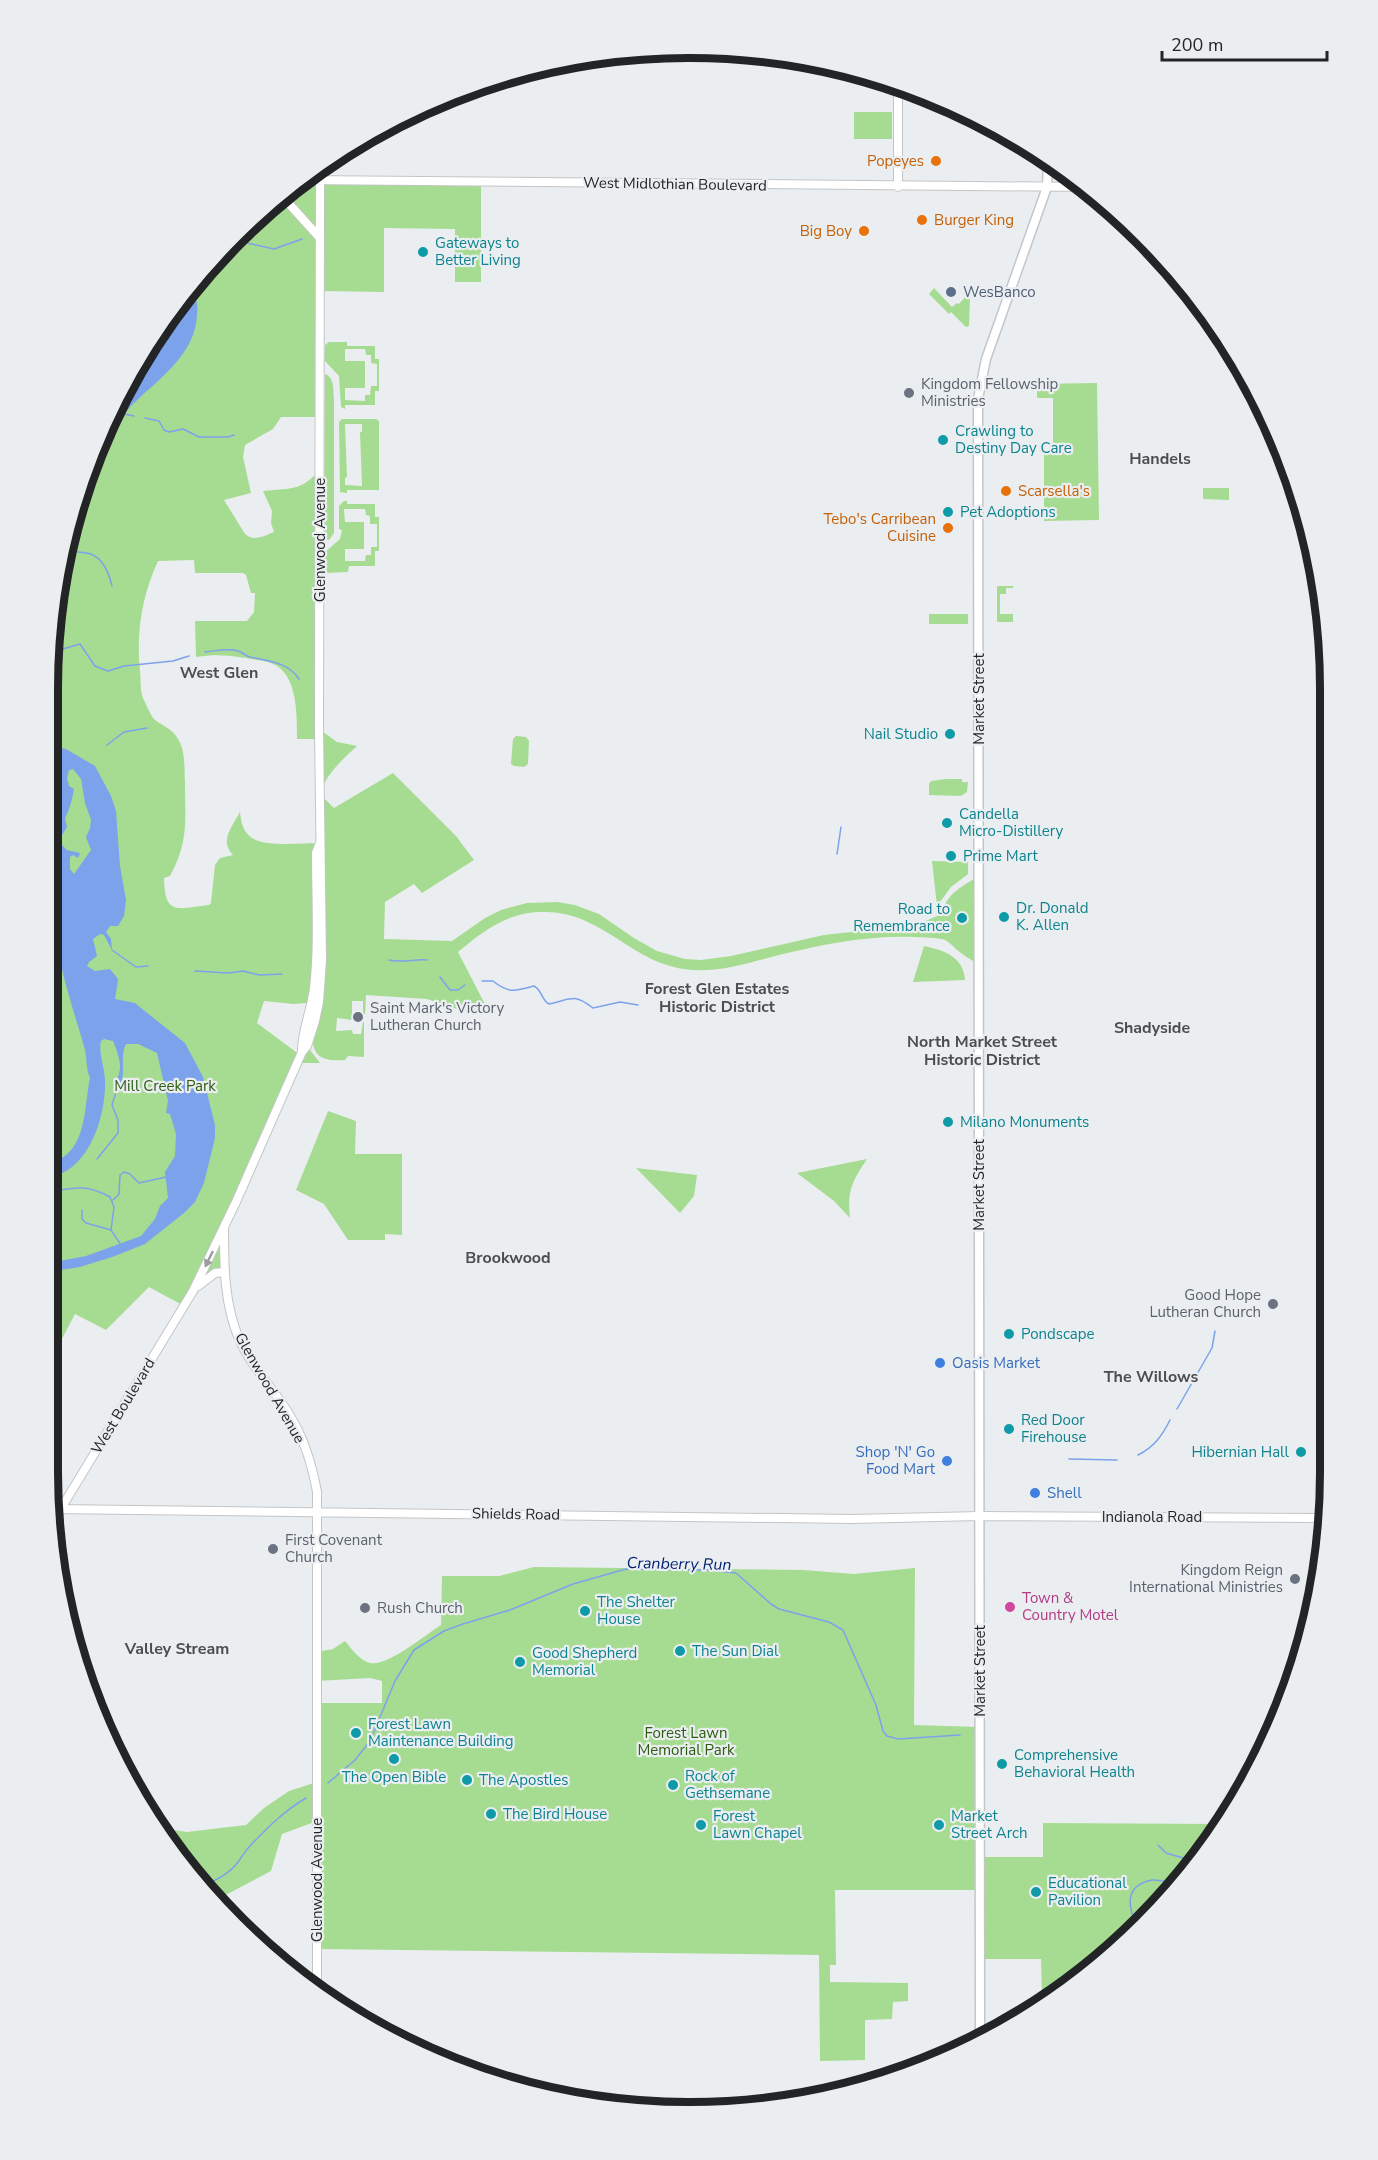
<svg xmlns="http://www.w3.org/2000/svg" width="1378" height="2160" viewBox="0 0 1378 2160" font-family="'Nunito Sans',sans-serif">
  <style>
    .green { fill: #a6dc91; fill-rule: evenodd }
    .water { fill: #7ca2eb; fill-rule: evenodd }
    .lines { fill: none; stroke-linecap: round; stroke-linejoin: round }
    .stream { stroke: #7ca2eb; stroke-width: 1.5 }
    .secondary-casing { stroke: #c3c5c7; stroke-width: 10 }
    .primary-casing { stroke: #c3c5c7; stroke-width: 11 }
    .secondary { stroke: #fff; stroke-width: 8 }
    .primary { stroke: #fff; stroke-width: 8 }
    .oneway { fill: #9c9c9d }
    .food-dot { fill: #e8710a; stroke: #ebeef0; stroke-width: 2 }
    .culture-dot { fill: #0f9aa8; stroke: #ebeef0; stroke-width: 2 }
    .service-dot { fill: #5c6f8a; stroke: #ebeef0; stroke-width: 2 }
    .worship-dot { fill: #6b7280; stroke: #ebeef0; stroke-width: 2 }
    .shop-dot { fill: #3f7fe0; stroke: #ebeef0; stroke-width: 2 }
    .hotel-dot { fill: #d1479c; stroke: #ebeef0; stroke-width: 2 }
    .labels { text-anchor: middle; stroke-width: 4.5; stroke-linejoin: round; paint-order: stroke }
    .food-label { font-size: 15px; fill: #c56008; stroke: #ebeef0; text-anchor: end }
    .street-label { font-size: 15px; fill: #232425; stroke: #ebeef0 }
    .culture-label { font-size: 15px; fill: #0d838f; stroke: #ebeef0; text-anchor: start }
    .service-label { font-size: 15px; fill: #4e5e75; stroke: #ebeef0; text-anchor: start }
    .worship-label { font-size: 15px; fill: #5b616d; stroke: #ebeef0; text-anchor: start }
    .park-label { font-size: 15px; fill: #2b5c11; stroke: #ebeef0 }
    .shop-label { font-size: 15px; fill: #366cbe; stroke: #ebeef0; text-anchor: start }
    .hotel-label { font-size: 15px; fill: #b23c85; stroke: #ebeef0; text-anchor: start }
    .neighbourhood-label { font-size: 16px; font-weight: bold; fill: #4b4d4f; stroke: #ebeef0 }
    .water-label { font-size: 16px; font-style: italic; fill: #001f71; stroke: #ebeef0 }
    .rim { fill: none; stroke: #232425; stroke-width: 8 }
  </style>
  <rect width="100%" height="100%" fill="#ebeef0"/>
  <path class="green" d="M854,112H892V139H854Z
    M304,180L481,182V282H455V229L384,228V292L321,291L320,417H281L273,429L245,445L243,457L251,493L224,500L245,534C254,542 264,536 274,532L271,523L272,511L263,491C289,488 302,492 320,469L319,729L337,742L357,746C342,760 326,774 320,794L334,808L393,773L456,836L474,860L422,893L414,884L385,902L384,939L452,941L485,918L501,910L527,903L557,902L575,905L599,914L634,938L657,951L685,959L701,960L731,956L824,935L916,925L942,914C946,893 963,886 979,876V964C970,960 963,955 956,949C953,946 949,942 945,940C937,937 923,938 914,937C870,935 825,944 783,954C750,962 718,974 684,969C629,961 600,910 542,912C508,912 483,931 458,952L488,1010L463,1011L427,999L366,995L365,1014H363V1001H352V1020L337,1018L336,1031L352,1030L353,1034H361L363,1022H364V1057L348,1056L345,1060C339,1060 332,1061 326,1059C303,1053 316,1018 319,1002L293,1004L264,1001L257,1023L300,1055L307,1046L320,1063H298L224,1226V1272L207,1277L184,1306L149,1287L106,1330L75,1314L54,1354L53,606L97,443L181,299L267,207ZM194,560L195,573H243L246,575L251,593H255L254,612L247,621H195L196,657C214,654 228,655 246,658C255,660 265,660 273,664C298,674 297,717 297,739H319L320,843C303,843 265,847 252,838C243,832 241,822 240,812C232,827 219,841 233,855L220,858L215,865L211,903L209,905C177,908 165,917 164,878L170,876C189,841 185,821 185,783C184,768 186,752 178,739C172,728 162,726 154,719C150,714 146,704 143,698C140,691 141,680 140,671C136,632 142,596 158,561Z
    M934,288L952,307L957,303L959,304L967,295L970,298L969,326L966,327L951,312L949,314L929,294Z
    M329,342H347V346H375V359H379V391H375V405H345V409L341,407L339,376L325,361V345ZM345,349H365L366,355H371V363L377,364V386H371L370,395H365V401L345,400V388H365V361H345Z
    M325,374C335,378 333,390 334,400V533L329,540L324,539Z
    M1097,383L1099,520L1044,521V454L1053,453V398H1037V384Z
    M342,419H376L379,421V490H347V493L340,492L339,422ZM345,424H362V432H360L362,486L345,485V478L347,477Z
    M1203,488H1229V500L1203,499Z
    M344,501H347V504H375V517H379V551H375V566H349L348,572L324,573V553L340,539L342,530L339,529V506ZM344,509H365L366,515L370,516V524H377V547H371V555H366L365,561H345V549H364V522H345Z
    M997,586H1013V588H1006V594H1000V614H1013V622H997Z
    M929,614H968V624H929Z
    M516,736L526,737L529,741L528,764L524,767L514,766L511,764L513,739Z
    M946,779H962V782H968L967,792L961,796L929,795V784L931,781Z
    M932,861L968,862V874L951,887L937,906Z
    M924,946C944,950 964,957 965,980L913,982Z
    M328,1111L356,1121L355,1154H402V1235L385,1234V1240H348L324,1204L296,1190Z
    M867,1159C852,1181 847,1191 850,1218L834,1201L797,1173Z
    M636,1168L697,1175L694,1196L680,1213Z
    M534,1567L803,1570L854,1574L915,1568L914,1725L980,1727V1857H1043V1823L1219,1824L1197,1861L1112,1953L1055,1997L1042,1996L1041,1959H980V1890H835L836,1965H830V1982L908,1983V2001L893,2002L892,2019L865,2020V2060L820,2061L819,1955L317,1949V1821L282,1834L271,1871L216,1900L156,1827L148,1810L167,1829L187,1832L246,1825L264,1808L289,1791L317,1782L318,1703H382V1681L370,1678L317,1681V1652L333,1649L345,1641C352,1649 359,1660 370,1663C387,1667 425,1635 441,1625L442,1576H499Z"/>
  <path class="water" d="M190,289C197,297 198,304 197,314C196,355 157,380 131,406C119,420 107,434 95,449L181,299Z
    M53,746L66,749L95,766L111,796L116,811L120,866L126,900L124,916L118,926H110L106,932L111,939L112,950L104,935L100,934L93,939L97,956L89,962L87,966L95,971L110,969L118,979C117,987 116,993 115,999L135,1003L141,1008L185,1043L203,1077L215,1125V1138L204,1183L195,1202L184,1213L145,1244L115,1256L80,1267L54,1271V1262L86,1256L141,1236L155,1219L160,1206L168,1198L165,1172L175,1156L176,1134L170,1114L166,1113L168,1101L157,1053L138,1044H126C119,1057 127,1075 119,1087C115,1079 120,1075 120,1067C120,1059 116,1048 113,1041L104,1039L101,1041C98,1051 105,1069 105,1081C106,1116 90,1167 53,1177V1162C88,1151 84,1105 90,1078C86,1070 87,1059 85,1050C75,1014 62,978 56,940L53,937V922L58,924L60,922L53,915C53,900 68,874 53,861ZM73,769L81,779L85,803L91,820L90,828L86,837L91,850L74,874L70,869V857L73,855L78,858L80,853L67,850L62,845L61,837L67,827L65,818C70,809 72,800 74,789L69,786L67,778L69,770Z"/>
  <g class="lines">
    <path class="stream" d="M233,243H247L274,249L302,239
      M124,414L134,416
      M145,418L159,421L164,430L169,432L183,429L199,437H228L234,435
      M68,550C75,552 81,552 87,553C102,556 109,573 112,586
      M53,643L63,649L80,644L95,666L108,671L124,666L173,661L189,656
      M205,652C215,651 228,648 238,651C242,652 246,656 250,657C268,661 288,662 299,679
      M107,745L124,732L147,728
      M837,854L841,827
      M112,950L136,967L148,966
      M389,960C402,963 414,959 427,960
      M195,971L228,973L243,971L259,975L282,974
      M440,977L450,990H458L465,985
      M482,981H493C509,994 516,991 534,986C542,990 542,1001 549,1004C572,999 574,993 593,1008L620,1002L638,1005
      M97,1159L118,1133V1120L112,1105L118,1086
      M53,1191C77,1187 88,1185 110,1197L114,1207L111,1230L121,1245
      M113,1200L119,1194L120,1175L124,1172L130,1174L139,1183L166,1177
      M82,1210V1219L86,1223L111,1230
      M1177,1409L1212,1348L1215,1331
      M1138,1455C1154,1447 1162,1436 1170,1420
      M1069,1459L1117,1460
      M328,1783L355,1760L370,1741L395,1681L414,1650L444,1631L463,1624L510,1610L573,1584L626,1569L708,1570L736,1573L771,1604L779,1609L829,1622L843,1630L876,1705L883,1731L887,1736L898,1739L960,1735
      M1158,1845L1166,1853L1197,1862
      M204,1885C217,1880 230,1873 238,1862C242,1857 245,1851 249,1847C267,1828 284,1811 306,1798
      M1137,1925C1127,1906 1125,1885 1152,1880C1159,1879 1169,1883 1176,1884"/>
    <defs>
      <path id="secondary" d="M304,180L1086,187
        M898,187V86
        M282,196L319,237
        M302,1052C301,1034 312,1008 314,988C319,944 316,897 316,853L320,843
        M224,1228C224,1267 224,1305 240,1341C252,1368 274,1389 289,1414C304,1438 312,1464 317,1492V1992
        M198,1286L215,1273L224,1272
        M54,1509L852,1519L979,1516L1325,1518
        M54,1520L193,1291L236,1202L302,1052L307,1046L315,1021L319,1002L322,960L319,729L320,180
        M1322,1563L1323,616"/>
      <path id="primary" d="M980,2041L978,399L986,359L1047,187L1048,161"/>
    </defs>
    <use href="#secondary" class="secondary-casing"/>
    <use href="#primary" class="primary-casing"/>
    <use href="#secondary" class="secondary"/>
    <use href="#primary" class="primary"/>
  </g>
  <defs><path id="oneway-solid" d="M-6-.8H1V-3.2L6.5 0L1 3.2V.8H-6Z" transform="scale(1.5)"/></defs>
  <use class="oneway" href="#oneway-solid" transform="translate(209 1259) rotate(116)"/>
  <g class="food-dot">
    <circle cx="936" cy="161" r="6"/>
    <circle cx="922" cy="220" r="6"/>
    <circle cx="864" cy="231" r="6"/>
    <circle cx="1006" cy="491" r="6"/>
    <circle cx="948" cy="528" r="6"/>
  </g>
  <g class="culture-dot">
    <circle cx="423" cy="252" r="6"/>
    <circle cx="943" cy="440" r="6"/>
    <circle cx="948" cy="512" r="6"/>
    <circle cx="950" cy="734" r="6"/>
    <circle cx="947" cy="823" r="6"/>
    <circle cx="951" cy="856" r="6"/>
    <circle cx="1004" cy="917" r="6"/>
    <circle cx="962" cy="918" r="6"/>
    <circle cx="948" cy="1122" r="6"/>
    <circle cx="1009" cy="1334" r="6"/>
    <circle cx="1009" cy="1429" r="6"/>
    <circle cx="1301" cy="1452" r="6"/>
    <circle cx="585" cy="1611" r="6"/>
    <circle cx="680" cy="1651" r="6"/>
    <circle cx="520" cy="1662" r="6"/>
    <circle cx="356" cy="1733" r="6"/>
    <circle cx="394" cy="1759" r="6"/>
    <circle cx="1002" cy="1764" r="6"/>
    <circle cx="467" cy="1780" r="6"/>
    <circle cx="673" cy="1785" r="6"/>
    <circle cx="491" cy="1814" r="6"/>
    <circle cx="701" cy="1825" r="6"/>
    <circle cx="939" cy="1825" r="6"/>
    <circle cx="1036" cy="1892" r="6"/>
  </g>
  <circle class="service-dot" cx="951" cy="292" r="6"/>
  <g class="worship-dot">
    <circle cx="909" cy="393" r="6"/>
    <circle cx="358" cy="1017" r="6"/>
    <circle cx="1273" cy="1304" r="6"/>
    <circle cx="273" cy="1549" r="6"/>
    <circle cx="1295" cy="1579" r="6"/>
    <circle cx="365" cy="1608" r="6"/>
  </g>
  <g class="shop-dot">
    <circle cx="940" cy="1363" r="6"/>
    <circle cx="947" cy="1461" r="6"/>
    <circle cx="1035" cy="1493" r="6"/>
  </g>
  <circle class="hotel-dot" cx="1010" cy="1607" r="6"/>
  <g class="labels">
    <g class="food-label">
      <text x="924" y="166">Popeyes</text>
      <text x="934" y="225" text-anchor="start">Burger King</text>
      <text x="852" y="236">Big Boy</text>
      <text x="1018" y="496" text-anchor="start">Scarsella's</text>
      <text x="936" y="524">Tebo's Carribean<tspan x="936" dy="17">Cuisine</tspan></text>
    </g>
    <g class="street-label">
      <text transform="translate(675 184) rotate(1)" y="5">West Midlothian Boulevard</text>
      <text transform="translate(320 540) rotate(-90)" y="5">Glenwood Avenue</text>
      <text transform="translate(979 699) rotate(-90)" y="5">Market Street</text>
      <text transform="translate(979 1185) rotate(-90)" y="5">Market Street</text>
      <text transform="translate(270 1388) rotate(60)" y="5">Glenwood Avenue</text>
      <text transform="translate(123 1406) rotate(-59)" y="5">West Boulevard</text>
      <text transform="translate(516 1514) rotate(1)" y="5">Shields Road</text>
      <text x="1152" y="1522">Indianola Road</text>
      <text transform="translate(980 1671) rotate(-90)" y="5">Market Street</text>
      <text transform="translate(317 1880) rotate(-90)" y="5">Glenwood Avenue</text>
    </g>
    <g class="culture-label">
      <text x="435" y="248">Gateways to<tspan x="435" dy="17">Better Living</tspan></text>
      <text x="955" y="436">Crawling to<tspan x="955" dy="17">Destiny Day Care</tspan></text>
      <text x="960" y="517">Pet Adoptions</text>
      <text x="938" y="739" text-anchor="end">Nail Studio</text>
      <text x="959" y="819">Candella<tspan x="959" dy="17">Micro-Distillery</tspan></text>
      <text x="963" y="861">Prime Mart</text>
      <text x="1016" y="913">Dr. Donald<tspan x="1016" dy="17">K. Allen</tspan></text>
      <text x="950" y="914" text-anchor="end">Road to<tspan x="950" dy="17">Remembrance</tspan></text>
      <text x="960" y="1127">Milano Monuments</text>
      <text x="1021" y="1339">Pondscape</text>
      <text x="1021" y="1425">Red Door<tspan x="1021" dy="17">Firehouse</tspan></text>
      <text x="1289" y="1457" text-anchor="end">Hibernian Hall</text>
      <text x="597" y="1607">The Shelter<tspan x="597" dy="17">House</tspan></text>
      <text x="692" y="1656">The Sun Dial</text>
      <text x="532" y="1658">Good Shepherd<tspan x="532" dy="17">Memorial</tspan></text>
      <text x="368" y="1729">Forest Lawn<tspan x="368" dy="17">Maintenance Building</tspan></text>
      <text x="1014" y="1760">Comprehensive<tspan x="1014" dy="17">Behavioral Health</tspan></text>
      <text x="685" y="1781">Rock of<tspan x="685" dy="17">Gethsemane</tspan></text>
      <text x="394" y="1782" text-anchor="middle">The Open Bible</text>
      <text x="479" y="1785">The Apostles</text>
      <text x="503" y="1819">The Bird House</text>
      <text x="713" y="1821">Forest<tspan x="713" dy="17">Lawn Chapel</tspan></text>
      <text x="951" y="1821">Market<tspan x="951" dy="17">Street Arch</tspan></text>
      <text x="1048" y="1888">Educational<tspan x="1048" dy="17">Pavilion</tspan></text>
    </g>
    <g class="service-label">
      <text x="963" y="297">WesBanco</text>
    </g>
    <g class="worship-label">
      <text x="921" y="389">Kingdom Fellowship<tspan x="921" dy="17">Ministries</tspan></text>
      <text x="370" y="1013">Saint Mark's Victory<tspan x="370" dy="17">Lutheran Church</tspan></text>
      <text x="1261" y="1300" text-anchor="end">Good Hope<tspan x="1261" dy="17">Lutheran Church</tspan></text>
      <text x="285" y="1545">First Covenant<tspan x="285" dy="17">Church</tspan></text>
      <text x="1283" y="1575" text-anchor="end">Kingdom Reign<tspan x="1283" dy="17">International Ministries</tspan></text>
      <text x="377" y="1613">Rush Church</text>
    </g>
    <g class="park-label">
      <text x="165" y="1091">Mill Creek Park</text>
      <text x="686" y="1738">Forest Lawn<tspan x="686" dy="17">Memorial Park</tspan></text>
    </g>
    <g class="shop-label">
      <text x="952" y="1368">Oasis Market</text>
      <text x="935" y="1457" text-anchor="end">Shop 'N' Go<tspan x="935" dy="17">Food Mart</tspan></text>
      <text x="1047" y="1498">Shell</text>
    </g>
    <g class="hotel-label">
      <text x="1022" y="1603">Town &amp;<tspan x="1022" dy="17">Country Motel</tspan></text>
    </g>
    <g class="neighbourhood-label">
      <text x="1160" y="464">Handels</text>
      <text x="219" y="678">West Glen</text>
      <text x="717" y="994">Forest Glen Estates<tspan x="717" dy="18">Historic District</tspan></text>
      <text x="1152" y="1033">Shadyside</text>
      <text x="982" y="1047">North Market Street<tspan x="982" dy="18">Historic District</tspan></text>
      <text x="508" y="1263">Brookwood</text>
      <text x="1151" y="1382">The Willows</text>
      <text x="177" y="1654">Valley Stream</text>
    </g>
    <g class="water-label">
      <text transform="translate(679 1563) rotate(1)" y="6">Cranberry Run</text>
    </g>
  </g>
  <path d="M0 0H1378V2160H0ZM688 58H690A630 630 0 0 1 1320 688V1472A630 630 0 0 1 690 2102H688A630 630 0 0 1 58 1472V688A630 630 0 0 1 688 58Z" fill="#ebeef0" fill-rule="evenodd"/>
  <path class="rim" d="M688 58H690A630 630 0 0 1 1320 688V1472A630 630 0 0 1 690 2102H688A630 630 0 0 1 58 1472V688A630 630 0 0 1 688 58Z"/>
  <path d="M1162 51v9h165v-9" fill="none" stroke="#232425" stroke-width="3"/>
  <text x="1171" y="51" font-size="18" fill="#232425" stroke="#ebeef0" stroke-width="4.5" paint-order="stroke">200 m</text>
</svg>
